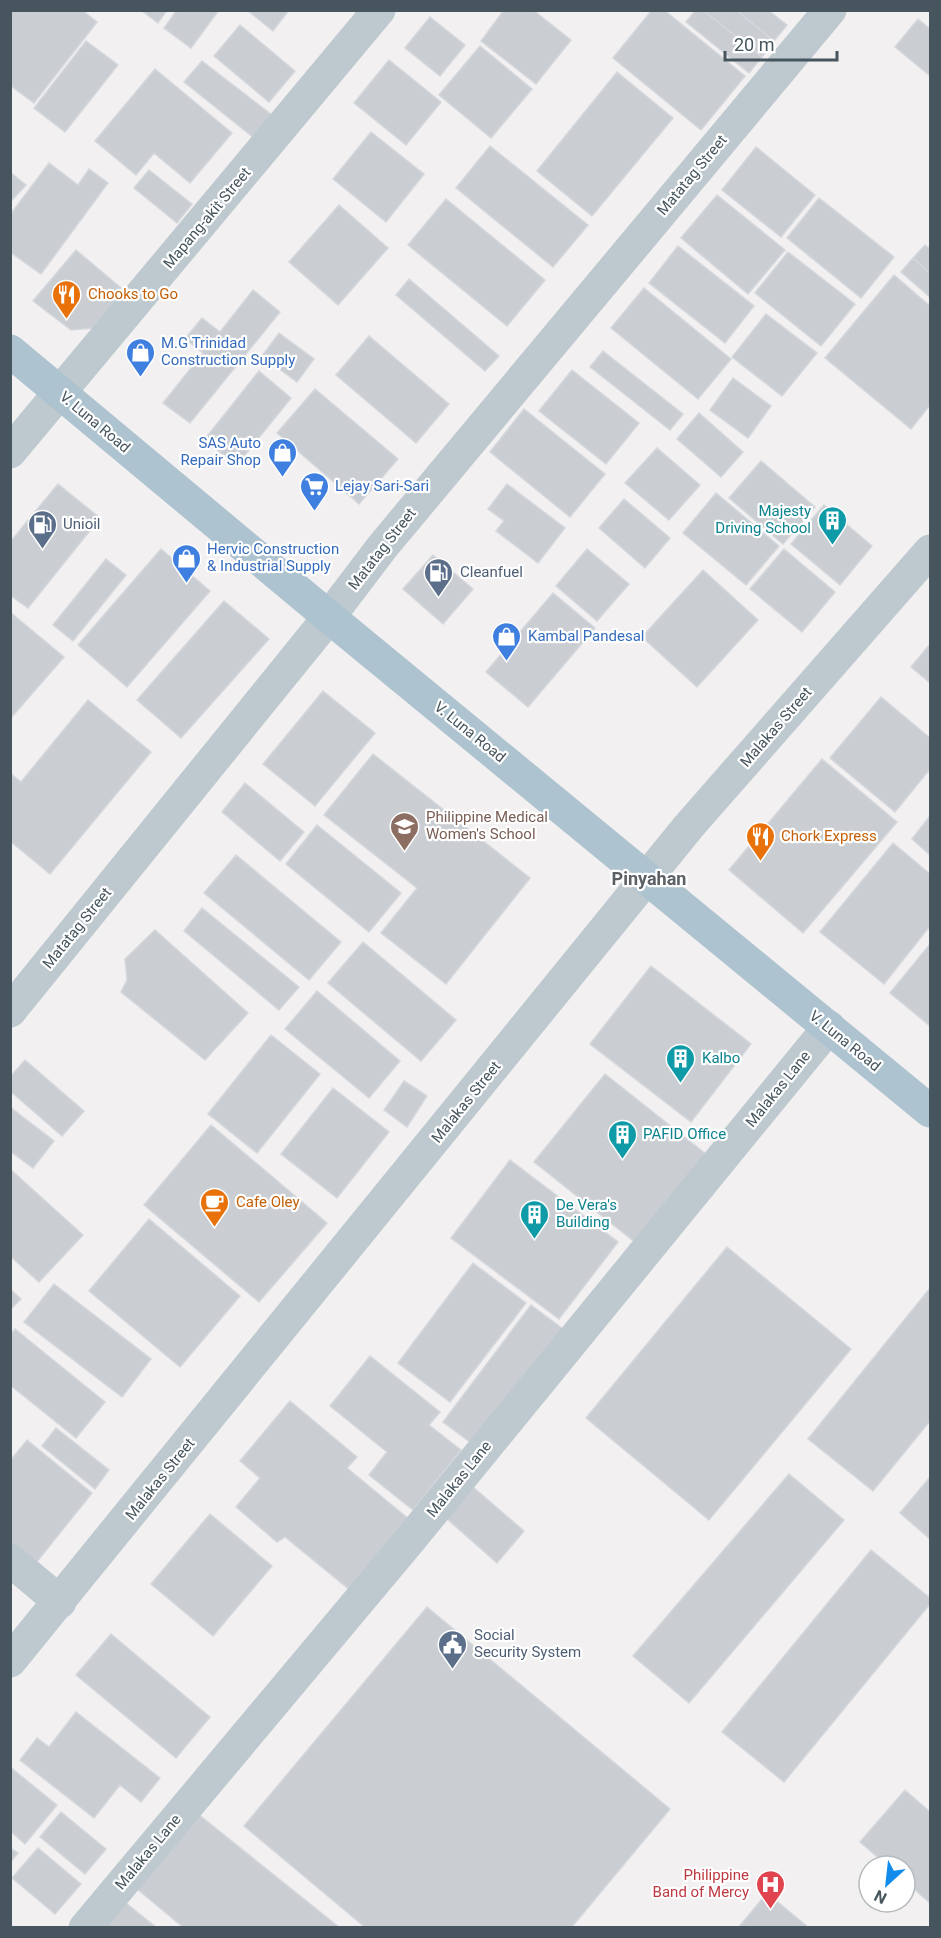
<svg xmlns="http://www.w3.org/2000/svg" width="941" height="1938" viewBox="0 0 941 1938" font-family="Roboto,sans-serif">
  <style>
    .building { fill: #caced3; stroke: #d4d7dc; stroke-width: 1.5 }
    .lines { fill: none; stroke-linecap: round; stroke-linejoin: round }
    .minor { stroke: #bdc9cf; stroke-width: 33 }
    .major { stroke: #aec3d0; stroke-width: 33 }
    .labels { text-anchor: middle; stroke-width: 4.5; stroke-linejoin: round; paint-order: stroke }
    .street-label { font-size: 15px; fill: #47565e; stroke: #fff }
    .food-label { font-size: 15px; fill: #c56008; stroke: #fff; text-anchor: start }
    .shop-label { font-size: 15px; fill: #366cbe; stroke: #fff; text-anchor: start }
    .culture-label { font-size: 15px; fill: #0d838f; stroke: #fff; text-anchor: start }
    .service-label { font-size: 15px; fill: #4e5e75; stroke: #fff; text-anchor: start }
    .education-label { font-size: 15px; fill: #785e54; stroke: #fff; text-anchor: start }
    .health-label { font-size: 15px; fill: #be3a42; stroke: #fff; text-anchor: end }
    .quarter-label { font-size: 18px; font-weight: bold; fill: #5c6165; stroke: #fff }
  </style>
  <rect width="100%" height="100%" fill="#f2f0f0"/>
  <path class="building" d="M10,10H82L97,22L34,103L10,85Z
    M141,10H167L158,23Z
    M177,10H219L191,48L164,28Z
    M247,10H289L273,31Z
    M504,10H533L571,40L536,84L481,41Z
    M652,10H664L745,76L701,130L613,58Z
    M696,10H703L762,57L749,73L686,22Z
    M703,10H736L774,41L762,57Z
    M736,10H768L787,25L774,41Z
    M430,17L465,45L440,76L405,48Z
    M918,19L930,29V76L895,47Z
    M240,25L295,71L269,102L214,56Z
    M86,41L118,65L65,132L34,108Z
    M480,46L532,89L491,138L439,95Z
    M389,60L441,102L406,145L354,103Z
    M202,61L272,115L254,138L184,82Z
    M155,69L232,133L190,183L154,153L136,175L95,141Z
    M617,72L673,118L592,216L537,171Z
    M371,132L424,174L386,222L333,179Z
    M490,146L588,225L553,267L456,188Z
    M756,147L815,195L781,237L722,190Z
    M49,163L78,185L89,169L108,183L41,274L10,252V215Z
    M149,170L192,204L177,223L134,188Z
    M10,172L26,185L10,202Z
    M717,195L785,250L748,294L681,238Z
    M819,198L894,257L861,298L787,238Z
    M446,199L545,280L507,326L408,245Z
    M339,205L388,248L338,305L289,262Z
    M925,245L930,249V273L913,258Z
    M678,246L754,306L725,343L649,283Z
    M76,250L121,288L103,327L71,330L33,301Z
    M788,252L855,304L821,346L755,293Z
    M913,258L930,273V297L901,272Z
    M894,275L930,306V405L911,429L825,358Z
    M409,279L499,356L485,371L396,295Z
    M644,288L731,359L698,399L611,328Z
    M253,290L280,312L190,423L163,403L203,353L185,339L202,318L220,332Z
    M766,314L817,353L782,396L732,357Z
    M279,333L314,359L297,382L262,356Z
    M369,336L449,404L416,443L336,375Z
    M603,351L683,414L670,430L590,367Z
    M572,370L639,423L606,464L539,411Z
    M259,371L291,398L237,465L204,440Z
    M733,378L771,406L748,438L710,410Z
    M315,389L398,459L359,504L277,433Z
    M524,409L605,474L570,517L490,452Z
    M699,413L743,452L721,477L677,439Z
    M657,448L700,485L669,520L625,483Z
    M761,461L815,507L783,544L729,498Z
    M58,484L100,518L28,608L10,595V542Z
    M507,484L565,528L538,563L496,531L504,521L488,509Z
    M716,493L779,546L746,585L683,533Z
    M624,499L670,538L645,568L599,528Z
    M824,505L872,546L840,585L791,544Z
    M161,549L210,591L127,687L78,645Z
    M587,549L629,584L597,621L556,586Z
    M784,549L835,592L802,632L750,589Z
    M433,555L473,589L443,624L403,589Z
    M106,559L126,575L73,641L53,625Z
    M703,570L758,620L697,687L642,637Z
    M553,593L595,628L528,707L486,672Z
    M224,601L269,639L181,738L137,700Z
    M10,612L64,657L10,719Z
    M930,644V683L911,667Z
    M323,691L375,733L315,806L263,764Z
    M881,697L930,738V769L895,812L830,758Z
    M88,700L151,752L50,874L10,841V773L21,782Z
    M373,754L530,878L446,984L381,933L417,888L324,815Z
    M822,759L897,822L803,933L729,870Z
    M245,783L304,832L280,861L222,812Z
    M930,816V855L912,839Z
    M317,825L401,893L369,932L286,864Z
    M893,843L930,874V926L884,984L820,932Z
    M236,855L341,942L309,980L204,893Z
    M202,908L299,987L279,1010L184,931Z
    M155,930L248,1013L205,1060L121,992L127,980L125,959Z
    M363,942L456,1020L421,1061L328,983Z
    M930,944V1026L890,993Z
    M651,966L751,1044L691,1122L590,1044Z
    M317,991L400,1061L369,1098L285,1029Z
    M271,1035L320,1074L257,1153L208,1114Z
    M25,1060L84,1111L62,1136L10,1091V1077Z
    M605,1074L711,1158L641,1247L534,1162Z
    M404,1081L427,1096L407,1127L384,1110Z
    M333,1088L389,1132L337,1198L281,1154Z
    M10,1107L54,1141L33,1168L10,1151Z
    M211,1125L327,1223L259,1302L144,1205Z
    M510,1160L618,1242L559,1319L451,1238Z
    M10,1169L83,1235L39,1282L10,1256Z
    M149,1219L240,1296L180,1367L89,1291Z
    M727,1247L851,1349L709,1520L586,1418Z
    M473,1263L526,1303L450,1402L398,1363Z
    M54,1284L151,1359L122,1397L24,1322Z
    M930,1288V1421L873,1491L808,1439Z
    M10,1289L21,1299L10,1310Z
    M531,1305L563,1329L474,1445L443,1422Z
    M15,1329L105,1402L76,1438L10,1385V1335Z
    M370,1356L440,1412L429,1425L461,1450L413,1510L369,1475L387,1452L330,1406Z
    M290,1401L357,1457L347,1468L415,1524L356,1595L285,1537L277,1542L236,1507L260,1478L240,1461Z
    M56,1428L109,1470L95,1489L42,1446Z
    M27,1440L92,1493L32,1568L10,1551V1461Z
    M789,1474L844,1520L689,1703L633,1656Z
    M930,1477V1539L900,1513Z
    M473,1487L524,1531L497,1563L446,1518Z
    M210,1514L272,1566L213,1636L151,1584Z
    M871,1550L930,1598V1604L784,1782L722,1732Z
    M427,1607L670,1809L571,1928H366L244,1826Z
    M111,1634L210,1717L176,1758L76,1675Z
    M76,1712L160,1778L141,1802L120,1785L94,1818L20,1760L37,1738L49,1747Z
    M10,1767L57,1805L25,1844L10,1831Z
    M905,1790L930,1812V1903L905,1881V1866H888L860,1842Z
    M61,1812L106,1849L85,1874L40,1837Z
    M198,1814L340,1928H184L137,1889Z
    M10,1848L18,1853L10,1863Z
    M38,1848L81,1884L55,1914L12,1878Z
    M767,1893L809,1928H738Z
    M121,1899L157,1928H98Z"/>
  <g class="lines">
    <path class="minor" d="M10,452L379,10
      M10,1011L329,617L383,546L830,10
      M10,1560L60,1602
      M10,1661L689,826L930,551
      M85,1928L409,1541L829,1027"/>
    <path class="major" d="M10,351L329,617L930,1111"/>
  </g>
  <defs>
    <symbol id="restaurant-pin" viewBox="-11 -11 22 30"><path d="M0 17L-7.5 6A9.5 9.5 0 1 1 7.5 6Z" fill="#e8710a" stroke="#fff"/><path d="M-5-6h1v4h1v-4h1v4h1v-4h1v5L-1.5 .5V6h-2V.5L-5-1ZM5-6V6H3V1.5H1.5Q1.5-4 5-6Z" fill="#fff"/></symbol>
    <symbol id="shop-pin" viewBox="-11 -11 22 30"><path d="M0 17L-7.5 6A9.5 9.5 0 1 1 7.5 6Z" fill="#3f7fe0" stroke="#fff"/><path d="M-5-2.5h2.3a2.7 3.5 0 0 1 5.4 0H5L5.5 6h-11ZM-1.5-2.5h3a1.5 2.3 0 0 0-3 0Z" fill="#fff"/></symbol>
    <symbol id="supermarket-pin" viewBox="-11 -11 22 30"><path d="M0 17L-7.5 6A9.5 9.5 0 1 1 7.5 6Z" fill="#3f7fe0" stroke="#fff"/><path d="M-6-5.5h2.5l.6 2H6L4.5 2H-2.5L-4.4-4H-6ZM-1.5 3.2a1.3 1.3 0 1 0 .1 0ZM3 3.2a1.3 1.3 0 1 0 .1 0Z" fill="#fff"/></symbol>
    <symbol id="building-pin" viewBox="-11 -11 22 30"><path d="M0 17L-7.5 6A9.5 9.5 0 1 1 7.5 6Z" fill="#0f9aa8" stroke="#fff"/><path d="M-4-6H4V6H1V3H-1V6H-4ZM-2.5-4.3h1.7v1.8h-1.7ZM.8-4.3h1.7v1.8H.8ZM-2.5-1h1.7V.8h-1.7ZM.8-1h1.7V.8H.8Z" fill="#fff"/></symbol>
    <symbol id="fuel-pin" viewBox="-11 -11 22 30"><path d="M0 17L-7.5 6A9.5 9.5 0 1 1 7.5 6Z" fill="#5c6f8a" stroke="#fff"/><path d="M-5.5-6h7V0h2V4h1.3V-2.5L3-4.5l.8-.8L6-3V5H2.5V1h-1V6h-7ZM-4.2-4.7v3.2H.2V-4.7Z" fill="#fff"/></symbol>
    <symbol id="school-pin" viewBox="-11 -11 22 30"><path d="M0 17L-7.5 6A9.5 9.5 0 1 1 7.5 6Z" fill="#8d6e63" stroke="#fff"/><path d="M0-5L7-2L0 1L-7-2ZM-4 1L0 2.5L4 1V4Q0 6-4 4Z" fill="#fff"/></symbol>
    <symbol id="cafe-pin" viewBox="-11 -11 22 30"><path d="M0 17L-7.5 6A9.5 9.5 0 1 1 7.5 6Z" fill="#e8710a" stroke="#fff"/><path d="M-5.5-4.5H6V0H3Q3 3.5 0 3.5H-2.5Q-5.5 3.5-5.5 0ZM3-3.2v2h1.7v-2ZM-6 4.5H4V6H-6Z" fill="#fff"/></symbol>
    <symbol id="civic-pin" viewBox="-11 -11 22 30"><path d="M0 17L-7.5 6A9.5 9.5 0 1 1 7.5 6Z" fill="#5c6f8a" stroke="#fff"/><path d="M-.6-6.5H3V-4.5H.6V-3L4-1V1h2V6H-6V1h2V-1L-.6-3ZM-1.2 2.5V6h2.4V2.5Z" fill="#fff"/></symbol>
    <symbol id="hospital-pin" viewBox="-11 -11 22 30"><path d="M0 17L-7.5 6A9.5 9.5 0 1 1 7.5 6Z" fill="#e0444e" stroke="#fff"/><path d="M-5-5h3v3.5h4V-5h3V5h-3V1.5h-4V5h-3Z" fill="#fff"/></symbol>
  </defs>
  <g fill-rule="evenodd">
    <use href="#restaurant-pin" x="50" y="278" width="33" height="45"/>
    <use href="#shop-pin" x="124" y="336" width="33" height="45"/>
    <use href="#shop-pin" x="266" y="436" width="33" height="45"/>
    <use href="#supermarket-pin" x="298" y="470" width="33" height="45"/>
    <use href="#building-pin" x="816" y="504" width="33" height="45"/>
    <use href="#fuel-pin" x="26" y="508" width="33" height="45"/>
    <use href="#shop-pin" x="170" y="542" width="33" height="45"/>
    <use href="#fuel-pin" x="422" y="556" width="33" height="45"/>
    <use href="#shop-pin" x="490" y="620" width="33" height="45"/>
    <use href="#school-pin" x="388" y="810" width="33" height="45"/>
    <use href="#restaurant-pin" x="744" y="820" width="33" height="45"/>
    <use href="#building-pin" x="664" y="1042" width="33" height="45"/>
    <use href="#building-pin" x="606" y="1118" width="33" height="45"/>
    <use href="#cafe-pin" x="198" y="1186" width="33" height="45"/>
    <use href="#building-pin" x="518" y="1198" width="33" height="45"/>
    <use href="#civic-pin" x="436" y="1628" width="33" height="45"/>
    <use href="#hospital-pin" x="754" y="1868" width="33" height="45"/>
  </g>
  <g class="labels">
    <g class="street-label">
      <text transform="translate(692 175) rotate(-50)" y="5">Matatag Street</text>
      <text transform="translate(207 218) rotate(-50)" y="5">Mapang-akit Street</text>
      <text transform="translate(95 422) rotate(40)" y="5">V. Luna Road</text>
      <text transform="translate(382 549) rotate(-52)" y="5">Matatag Street</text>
      <text transform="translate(776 727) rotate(-49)" y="5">Malakas Street</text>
      <text transform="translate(470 732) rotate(39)" y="5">V. Luna Road</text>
      <text transform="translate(77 928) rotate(-51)" y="5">Matatag Street</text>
      <text transform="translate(845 1041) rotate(39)" y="5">V. Luna Road</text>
      <text transform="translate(778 1089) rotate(-51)" y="5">Malakas Lane</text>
      <text transform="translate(466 1102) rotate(-51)" y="5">Malakas Street</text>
      <text transform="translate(160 1479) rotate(-51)" y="5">Malakas Street</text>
      <text transform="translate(459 1479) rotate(-51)" y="5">Malakas Lane</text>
      <text transform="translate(148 1852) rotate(-50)" y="5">Malakas Lane</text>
    </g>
    <g class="food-label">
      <text x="88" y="299">Chooks to Go</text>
      <text x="781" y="841">Chork Express</text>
      <text x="236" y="1207">Cafe Oley</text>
    </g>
    <g class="shop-label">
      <text x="161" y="348">M.G Trinidad<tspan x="161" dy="17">Construction Supply</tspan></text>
      <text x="261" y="448" text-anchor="end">SAS Auto<tspan x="261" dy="17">Repair Shop</tspan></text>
      <text x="335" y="491">Lejay Sari-Sari</text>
      <text x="207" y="554">Hervic Construction<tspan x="207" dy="17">&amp; Industrial Supply</tspan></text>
      <text x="528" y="641">Kambal Pandesal</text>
    </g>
    <g class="culture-label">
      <text x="811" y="516" text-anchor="end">Majesty<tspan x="811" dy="17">Driving School</tspan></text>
      <text x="702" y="1063">Kalbo</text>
      <text x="643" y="1139">PAFID Office</text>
      <text x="556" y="1210">De Vera's<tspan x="556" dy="17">Building</tspan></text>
    </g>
    <g class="service-label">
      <text x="63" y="529">Unioil</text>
      <text x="460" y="577">Cleanfuel</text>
      <text x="474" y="1640">Social<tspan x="474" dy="17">Security System</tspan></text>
    </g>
    <g class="education-label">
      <text x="426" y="822">Philippine Medical<tspan x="426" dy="17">Women's School</tspan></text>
    </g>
    <g class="health-label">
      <text x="749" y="1880">Philippine<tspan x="749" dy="17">Band of Mercy</tspan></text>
    </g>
    <g class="quarter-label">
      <text x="649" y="885">Pinyahan</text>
    </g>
  </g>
  <rect width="941" height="1938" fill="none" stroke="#47565e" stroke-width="24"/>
  <g transform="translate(887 1884) rotate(207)"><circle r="28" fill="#ffffff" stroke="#b5bbbf" stroke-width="1.5"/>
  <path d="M0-4.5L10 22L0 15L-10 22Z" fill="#118ceb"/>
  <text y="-9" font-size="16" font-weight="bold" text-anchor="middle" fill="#47565e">N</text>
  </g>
  <path d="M725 51v9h112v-9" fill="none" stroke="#47565e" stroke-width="3"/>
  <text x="734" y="51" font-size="18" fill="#47565e" stroke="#ffffff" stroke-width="4.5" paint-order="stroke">20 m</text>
</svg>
